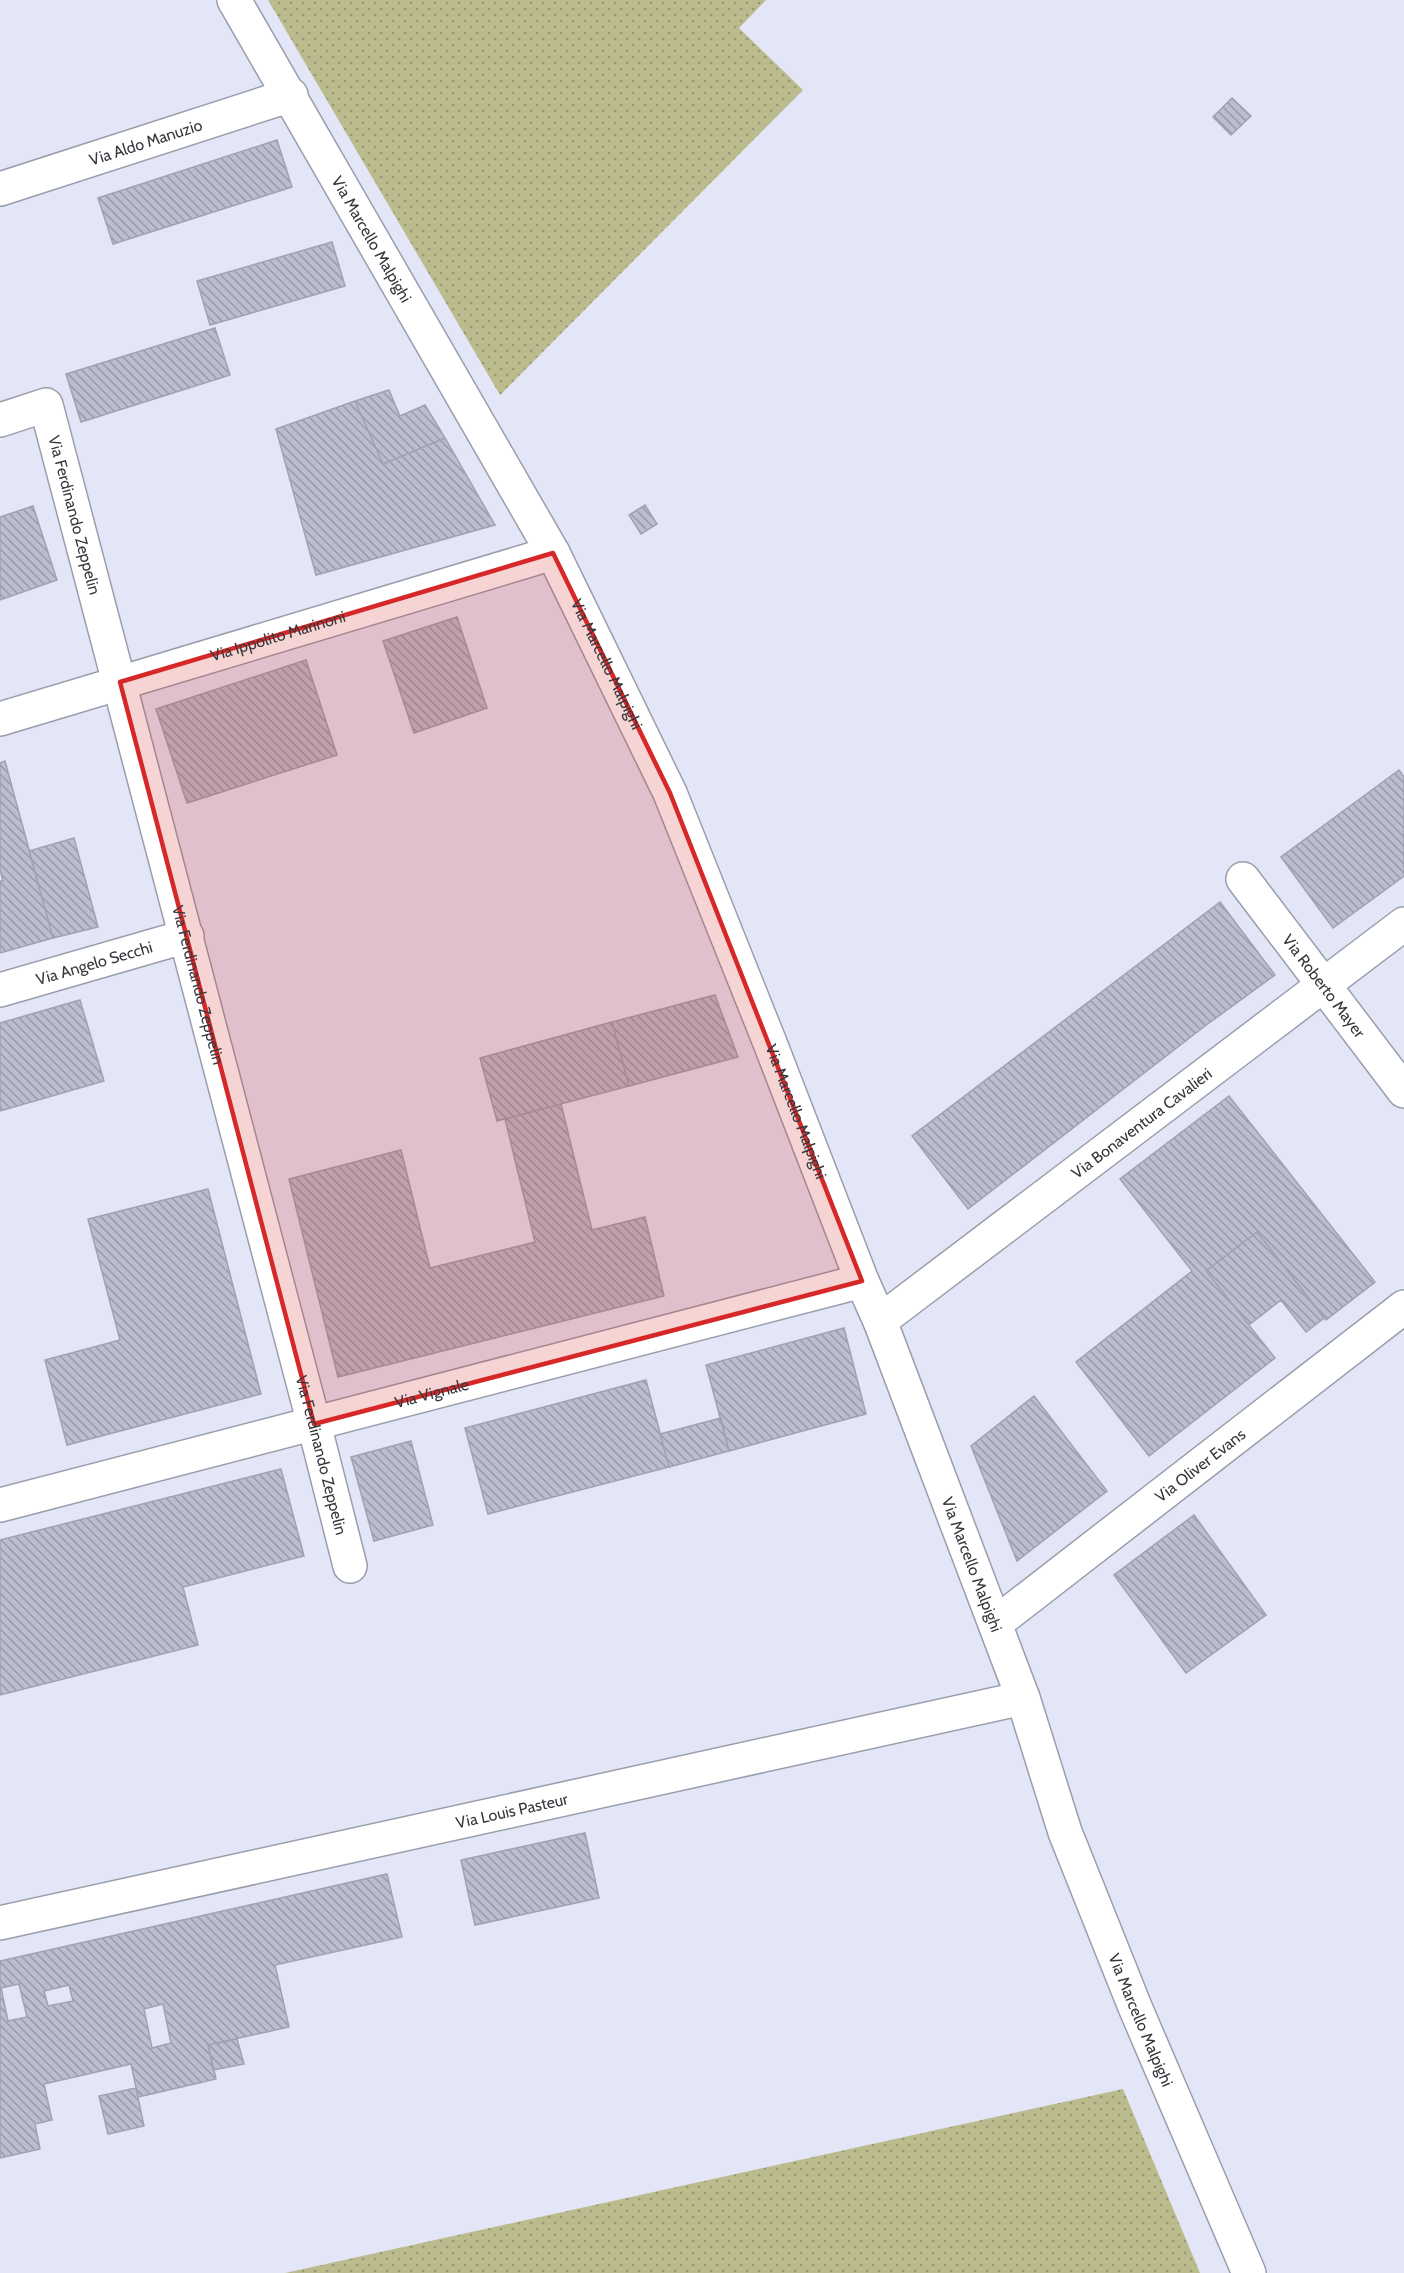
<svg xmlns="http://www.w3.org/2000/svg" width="1404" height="2273" viewBox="0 0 1404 2273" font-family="Cabin,sans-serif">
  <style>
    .grass { fill: url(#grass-dots) }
    .building { fill: url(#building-back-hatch); stroke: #9fa2b1; stroke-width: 1.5; fill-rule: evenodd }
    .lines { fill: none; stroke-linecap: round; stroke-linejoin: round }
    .minor-casing { stroke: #9a9dac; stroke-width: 36 }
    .minor { stroke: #fff; stroke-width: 33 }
    .marked { fill: #d62828; fill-opacity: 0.2; stroke: #d62828; stroke-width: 4.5; stroke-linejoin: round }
    .labels { text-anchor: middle; stroke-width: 6; stroke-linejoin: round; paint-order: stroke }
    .street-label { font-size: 16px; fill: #36383e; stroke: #fff }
  </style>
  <defs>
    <pattern id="grass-dots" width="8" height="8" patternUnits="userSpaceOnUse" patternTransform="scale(1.5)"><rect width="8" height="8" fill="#bbbb8d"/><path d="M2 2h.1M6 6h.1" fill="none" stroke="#999975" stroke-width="1.8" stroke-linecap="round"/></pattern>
    <pattern id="building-back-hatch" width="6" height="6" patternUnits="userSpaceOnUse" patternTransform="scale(1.5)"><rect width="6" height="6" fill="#bbbece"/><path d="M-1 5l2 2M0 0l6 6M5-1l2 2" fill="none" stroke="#999ba9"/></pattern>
  </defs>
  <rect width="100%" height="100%" fill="#e3e6f7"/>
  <path class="grass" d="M268,0H766L739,28L803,90L500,395Z
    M1123,2089L1200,2273H285Z"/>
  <path class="building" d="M1232,98L1251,116L1231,135L1213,117Z
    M277,140L292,187L113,244L98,198Z
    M332,242L345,286L210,325L197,281Z
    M215,328L230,375L81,422L66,374Z
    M389,390L400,416L425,405L445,438L383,464L355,401Z
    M355,401L383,464L445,438L495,525L316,575L276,429Z
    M645,505L657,524L641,534L629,515Z
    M33,506L57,580L0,600V517Z
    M457,617L487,708L414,733L383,641Z
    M306,660L337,755L187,803L156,709Z
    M5,761L53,938L0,953V881H3L0,870V763Z
    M1399,770L1404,777V876L1333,928L1281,857Z
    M74,838L98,927L53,938L29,851Z
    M1220,902L1275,975L1205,1026L968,1209L912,1136Z
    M715,995L738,1057L629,1086L612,1022Z
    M80,1000L104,1081L0,1111V1023Z
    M612,1022L629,1086L497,1121L480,1058Z
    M1229,1096L1375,1282L1326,1320L1257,1232L1206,1271L1275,1358L1149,1456L1076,1362L1192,1271L1120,1179Z
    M561,1104L592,1230L645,1217L664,1296L338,1377L289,1179L401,1150L430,1268L535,1242L505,1119Z
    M208,1189L261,1394L67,1445L45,1360L120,1340L88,1219Z
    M1257,1232L1324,1318L1306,1332L1281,1300L1249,1325L1206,1271Z
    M844,1328L866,1414L729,1451L706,1365Z
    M646,1380L669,1467L488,1514L465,1428Z
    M1034,1396L1107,1491L1017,1561L971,1446Z
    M721,1418L729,1451L669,1467L660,1434Z
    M411,1441L433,1525L374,1541L351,1457Z
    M281,1469L304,1556L183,1587L198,1645L0,1695V1540Z
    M1194,1515L1266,1615L1186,1673L1114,1575Z
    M585,1833L599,1898L475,1925L461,1860Z
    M387,1874L402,1937L275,1965L289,2027L208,2045L216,2079L138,2097L131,2064L44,2084L52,2120L35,2124L40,2149L0,2158V1961ZM19,1984L27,2017L8,2021L1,1988ZM69,1985L73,2001L48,2006L44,1991ZM163,2004L171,2043L152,2048L144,2009Z
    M237,2039L244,2064L213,2070L208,2045Z
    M136,2088L144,2126L108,2134L99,2096Z"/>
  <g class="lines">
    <defs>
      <g id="minor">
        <path id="s1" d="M234,0L553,553L670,793L770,1043L862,1281L880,1321L1023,1698L1065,1832L1135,2007L1249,2273"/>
        <path id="s2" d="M0,189L291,95"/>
        <path id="s3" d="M0,420L46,405L314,1424L350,1566"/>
        <path id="s4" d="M0,719L553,553"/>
        <path id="s5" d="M1243,879L1404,1091"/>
        <path id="s6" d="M0,990L187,936"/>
        <path id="s7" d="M880,1321L1404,924"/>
        <path id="s8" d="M0,1505L862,1281"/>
        <path id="s9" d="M996,1623L1404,1307"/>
        <path id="s10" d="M0,1923L1023,1698"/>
      </g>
    </defs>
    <use href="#minor" class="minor-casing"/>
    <use href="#minor" class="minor"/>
  </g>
  <path class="marked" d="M553,553L670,793L862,1281L314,1424L120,682Z"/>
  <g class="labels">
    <g class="street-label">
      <text dy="6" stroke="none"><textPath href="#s2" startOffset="153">Via Aldo Manuzio</textPath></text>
      <text dy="6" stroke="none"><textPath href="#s1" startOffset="276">Via Marcello Malpighi</textPath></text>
      <text dy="6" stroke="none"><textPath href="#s3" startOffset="162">Via Ferdinando Zeppelin</textPath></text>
      <text dy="6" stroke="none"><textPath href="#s4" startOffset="290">Via Ippolito Marinoni</textPath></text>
      <text dy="6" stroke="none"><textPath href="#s1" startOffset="762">Via Marcello Malpighi</textPath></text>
      <text dy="6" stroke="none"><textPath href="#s6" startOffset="98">Via Angelo Secchi</textPath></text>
      <text dy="6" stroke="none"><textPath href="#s3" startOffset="648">Via Ferdinando Zeppelin</textPath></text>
      <text dy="6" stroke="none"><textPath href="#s5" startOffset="134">Via Roberto Mayer</textPath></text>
      <text dy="6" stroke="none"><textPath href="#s1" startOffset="1248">Via Marcello Malpighi</textPath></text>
      <text dy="6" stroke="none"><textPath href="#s7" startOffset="328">Via Bonaventura Cavalieri</textPath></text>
      <text dy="6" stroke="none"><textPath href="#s8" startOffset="446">Via Vignale</textPath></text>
      <text dy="6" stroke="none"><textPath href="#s3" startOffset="1134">Via Ferdinando Zeppelin</textPath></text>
      <text dy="6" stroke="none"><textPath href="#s9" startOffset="258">Via Oliver Evans</textPath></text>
      <text dy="6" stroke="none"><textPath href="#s1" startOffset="1734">Via Marcello Malpighi</textPath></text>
      <text dy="6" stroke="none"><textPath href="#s10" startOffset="524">Via Louis Pasteur</textPath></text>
      <text dy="6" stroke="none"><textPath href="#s1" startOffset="2220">Via Marcello Malpighi</textPath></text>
    </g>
  </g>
</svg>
